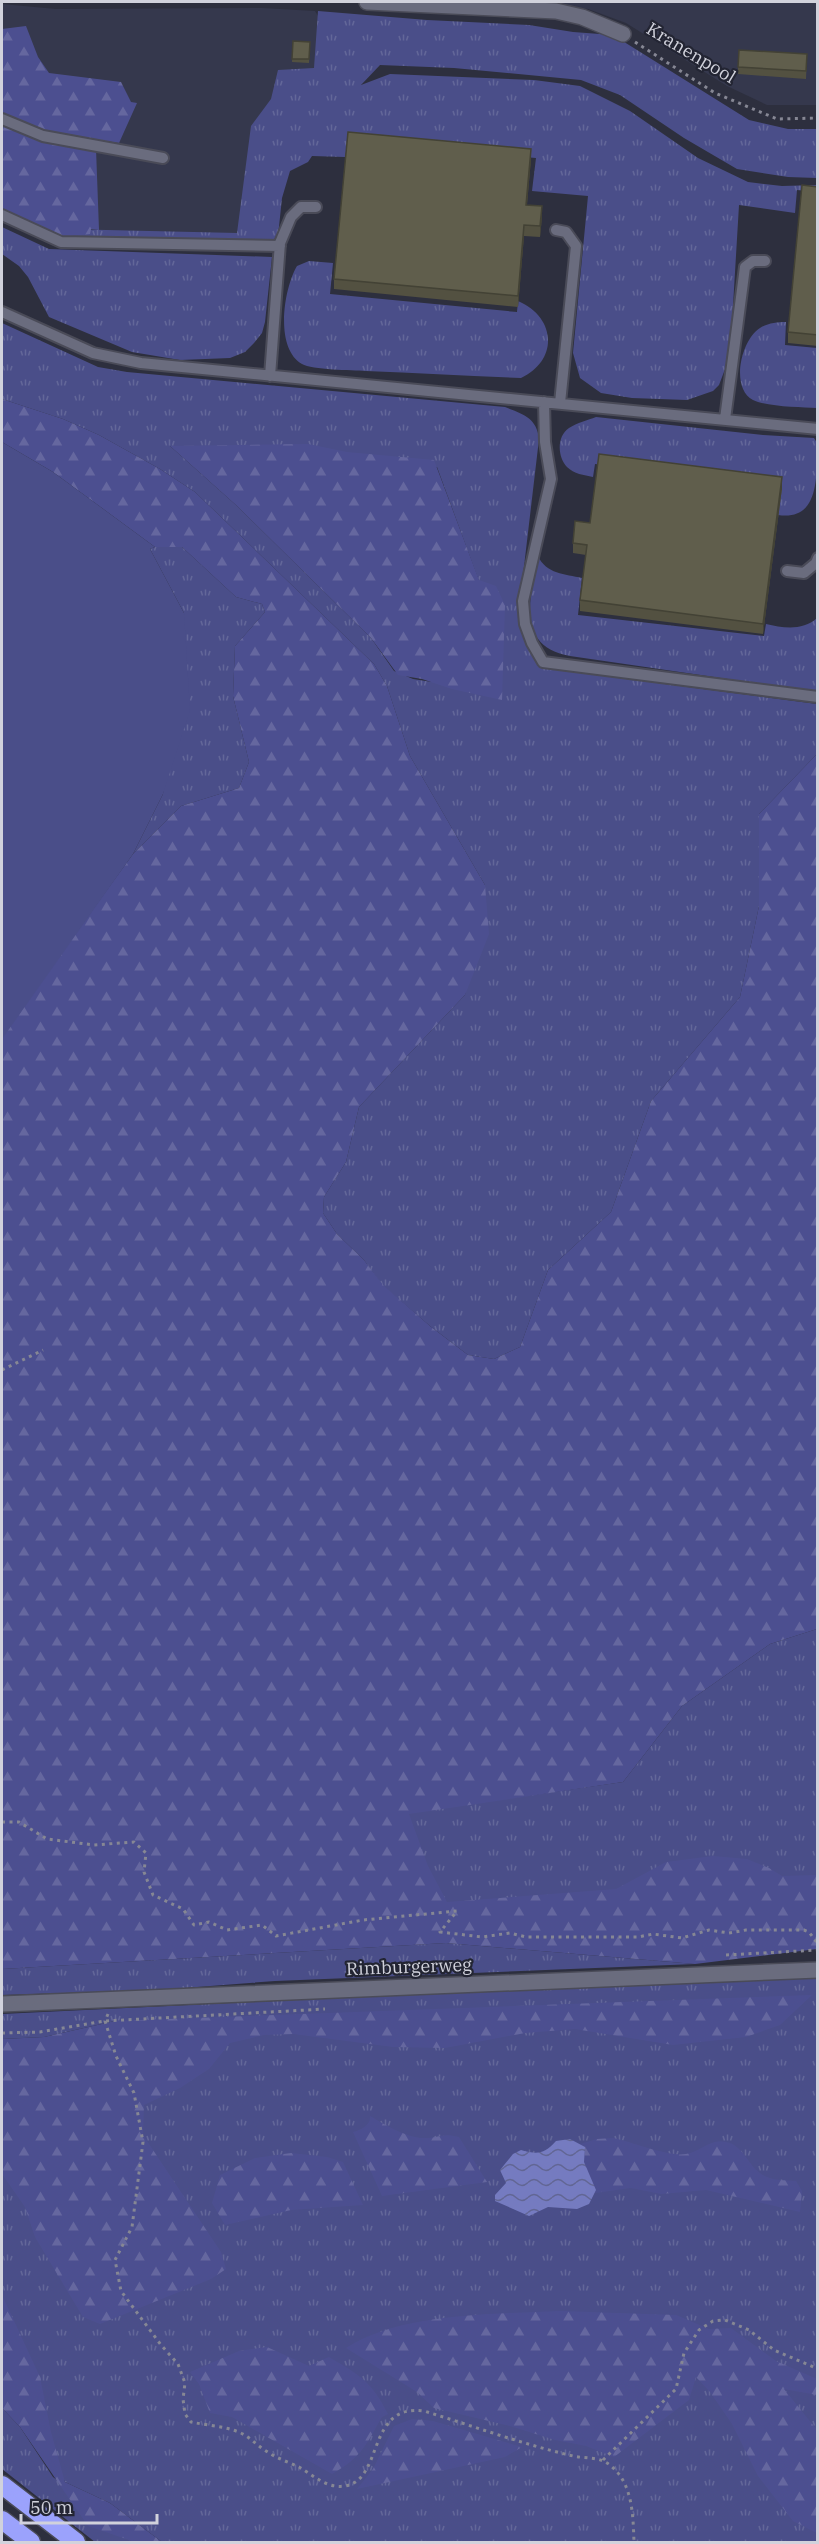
<svg xmlns="http://www.w3.org/2000/svg" width="819" height="2544" viewBox="0 0 819 2544" font-family="'IBM Plex Serif',serif">
  <style>
    .built { fill: #35384d }
    .grass { fill: url(#grass-tufts); fill-rule: evenodd }
    .forest { fill: url(#forest-firs) }
    .green { fill: #4a4e89 }
    .water { fill: url(#water-waves) }
    .lines { fill: none; stroke-linecap: round; stroke-linejoin: round }
    .lane-casing { stroke: #4a4b58; stroke-width: 14 }
    .street-casing { stroke: #4a4b58; stroke-width: 18 }
    .highway-casing { stroke: #4a4b58; stroke-width: 21 }
    .path { stroke: #868794; stroke-width: 3; stroke-dasharray: 3 4.5; stroke-linecap: butt }
    .lane { stroke: #6a6c7e; stroke-width: 10 }
    .street { stroke: #6a6c7e; stroke-width: 15 }
    .highway { stroke: #9ba2fc; stroke-width: 18 }
    .wall { fill: #535141 }
    .shaded-wall { fill: #434235 }
    .building { fill: #605e4c; stroke: #434235; stroke-width: 1.5 }
    .labels { text-anchor: middle; stroke-width: 4.5; stroke-linejoin: round; paint-order: stroke }
    .street-label { font-size: 18px; fill: #d1d2dc; stroke: #232533 }
  </style>
  <defs>
    <pattern id="grass-tufts" width="24" height="20" patternUnits="userSpaceOnUse" patternTransform="scale(1.5)"><rect width="24" height="20" fill="#4a4e89"/><path d="M3 7l-1-3M5 7V3M7 7l1-3M15 17l-1-3M17 17v-4M19 17l1-3" fill="none" stroke="#636799"/></pattern>
    <pattern id="forest-firs" width="22" height="20" patternUnits="userSpaceOnUse" patternTransform="scale(1.5)"><rect width="22" height="20" fill="#4c4f90"/><path d="M5 1l3.5 6h-7zM16 11l3.5 6h-7z" fill="#65679f"/></pattern>
    <pattern id="water-waves" width="16" height="10" patternUnits="userSpaceOnUse" patternTransform="scale(1.5)"><rect width="16" height="10" fill="#757bc0"/><path d="M0 5q4-4 8 0t8 0" fill="none" stroke="#626694"/></pattern>
  </defs>
  <rect width="100%" height="100%" fill="#2d2f3e"/>
  <path class="built" d="M481,2H817V105H767L727,86L626,23L588,9Z
    M2,4L56,9L262,8L315,11L324,26L318,75L252,237L62,233L2,205Z"/>
  <path class="grass" d="M318,11L427,20L529,25L573,32L613,35L749,120L788,129H817V178L788,177L737,169L684,138L620,95L581,80L454,68L380,65L361,85L390,74L534,80L580,86L630,111L698,158L748,182L782,186L817,185V192L797,190L795,213L739,205L730,356L719,385L713,391L687,400L632,398L601,393L580,378L573,353L588,196L532,191L536,158L348,141L345,157L312,156L308,162L290,171L282,198L278,236L272,241L61,237L2,211V202L62,229L237,233L251,126L271,99L278,70L314,68Z
    M2,227L49,249L272,257L265,322L262,333L254,343L245,352L230,358L180,360L132,352L49,317L28,277L19,266L2,254Z
    M309,261L333,263L330,294L517,312L518,301C556,317 559,360 521,378C470,376 418,373 366,371C352,370 312,370 302,364C274,348 284,288 297,266Z
    M786,322L785,345L817,348V408C801,407 768,407 753,400C730,388 741,340 760,328C768,323 777,322 786,322Z
    M2,323L98,367L127,372L505,407C523,414 537,418 539,439L519,609C521,631 528,651 542,668L817,704V754L759,814V906L740,997L651,1101L611,1212L548,1270L520,1347L494,1359L468,1355L430,1326L382,1285L364,1260L337,1234L323,1213L324,1197L346,1162L359,1107L465,995L485,885L410,756L387,686L374,664L195,492L160,469L99,435L63,419L2,399ZM170,446L437,467L479,581L432,682L413,679L394,671L371,638L237,506Z
    M596,417L763,435L814,438L817,443C817,478 819,521 778,515L781,486L595,464L593,477C584,475 574,474 567,467C557,456 557,436 569,428C577,423 588,420 596,417Z
    M155,547H182L236,597L262,604L265,612L235,646L233,696L249,762L239,788L181,806L133,854L163,794L184,613L150,549Z
    M538,556C546,574 565,574 582,578L578,615L764,636L766,624C783,628 803,631 817,618V692L570,656C514,646 531,596 538,556Z
    M817,1629V1914L420,1924L408,1813L623,1782L682,1706L770,1644Z
    M446,1943L695,1964L275,1981L158,1990L2,1995V1969Z
    M817,1975V2542H162L110,2503L65,2482L2,2346V2057L115,2021L44,2037L2,2039V2014Z
    M2,2408L20,2427L53,2477L135,2542H95L2,2469Z"/>
  <path class="forest" d="M26,26L38,57L49,73L121,82L131,102L137,103L119,143L106,141L96,149L99,230L91,229L90,234L61,237L2,210V29Z
    M2,399L63,419L99,435L160,469L195,492L374,664L387,686L410,756L485,885L489,934L465,995L359,1107L346,1162L324,1197L323,1213L337,1234L364,1260L383,1285L430,1326L468,1355L494,1359L520,1347L548,1270L611,1212L651,1101L740,997L759,906V814L817,754V1629L770,1644L682,1706L623,1782L409,1814L428,1866L447,1902L616,1889L666,1862L713,1856L747,1859L769,1868L782,1876L817,1875V1949L695,1964L446,1943L2,1969V1035L133,854L181,806L239,788L249,762L233,696L235,646L265,612L262,604L236,597L182,547H155L53,472L2,442Z
    M308,444L347,452L434,460L479,580L496,586L505,605L502,700L452,689L422,679L398,675L371,638L237,506L170,446Z
    M812,1995L780,2025L746,2037L673,2045L575,2029L525,2033L445,2048L393,2047L293,2034L264,2035L230,2043L209,2069L180,2088L144,2105L143,2135L221,2252L226,2269L211,2279L100,2324L83,2317L35,2237L25,2207L2,2174V2039L44,2037L115,2021Z
    M370,2116C384,2124 405,2137 422,2138C437,2139 441,2132 459,2137L487,2182L382,2196L353,2132C361,2130 371,2125 370,2116Z
    M613,2138C633,2142 668,2157 686,2154C700,2152 711,2138 726,2142C743,2145 748,2165 760,2173C770,2181 784,2180 796,2181L802,2191L800,2212L706,2190L661,2194L631,2188L595,2193L596,2190L584,2162L585,2147L580,2144L597,2139Z
    M291,2153L327,2157L343,2162L363,2205L291,2210L225,2225L212,2203L220,2175L255,2158Z
    M2,2295L40,2377L51,2432L65,2482L110,2503L162,2542H135L88,2526L20,2427L2,2408Z
    M561,2311L676,2315L709,2329L731,2328L776,2361L817,2379V2395L784,2389L817,2430V2533L793,2521L758,2476L732,2424L710,2392L696,2377L689,2400L614,2457L586,2446L555,2440L510,2426L434,2408L417,2392L346,2348C401,2312 497,2314 561,2311Z
    M267,2347L309,2366L329,2357C361,2376 371,2381 388,2414L382,2417C366,2445 361,2458 332,2474L232,2417L210,2413L199,2384L190,2372L239,2351Z
    M412,2419L433,2421L522,2447L505,2457L357,2489L373,2469L394,2426Z"/>
  <path class="green" d="M2,442L53,472L155,547L150,549L184,613L190,710L163,794L133,854L2,1039Z"/>
  <path class="water" d="M570,2139L585,2147L584,2162L596,2190L589,2204L577,2209L548,2207L529,2216L495,2201V2195L506,2183L500,2170L513,2154L521,2150C538,2155 544,2154 556,2141Z"/>
  <g class="lines">
    <defs>
      <path id="lane" d="M2,119L43,136L163,158
        M2,215L61,242L280,246
        M556,230L566,232L576,246L560,403
        M2,312L93,353L141,363L818,429
        M270,376L280,243L291,217L301,207H316
        M544,402L545,442L551,479L523,601L525,624L532,643L543,662L818,697
        M725,419L745,267L753,261H765
        M787,571L804,573L816,563L818,558"/>
      <path id="street" d="M367,2L556,11L582,17L623,34
        M2,2004L818,1970"/>
      <path id="highway" d="M2,2485L76,2542
        M2,2520L31,2542"/>
    </defs>
    <use href="#lane" class="lane-casing"/>
    <use href="#street" class="street-casing"/>
    <use href="#highway" class="highway-casing"/>
    <path class="path" d="M635,42L715,93L777,119L818,118
      M2,1370L43,1350
      M2,1822H19L47,1839L94,1845L134,1842L146,1853L144,1872L153,1895L183,1909L194,1925L209,1922L227,1930L262,1925L276,1936L363,1920L457,1911L440,1932L482,1937L510,1933L526,1937H638L653,1934L682,1938L709,1930L729,1933L746,1930H804L809,1932L818,1944
      M726,1955L818,1950
      M108,2014L105,2021L116,2056L134,2093L143,2142L132,2227L115,2260L121,2291L161,2345L178,2364L185,2383L183,2399L185,2414L191,2422C205,2425 222,2426 236,2431C248,2435 255,2444 266,2451C276,2458 288,2462 299,2467C313,2475 327,2489 345,2486C384,2480 366,2403 424,2411C473,2426 522,2444 573,2456C586,2459 600,2456 611,2466C633,2484 633,2516 634,2542
      M2,2033L40,2032L105,2021L325,2009
      M603,2460L676,2389L684,2353L699,2330L713,2321L725,2320L749,2330L774,2350L818,2369"/>
    <use href="#lane" class="lane"/>
    <use href="#street" class="street"/>
    <use href="#highway" class="highway"/>
  </g>
  <path class="wall" d="M293,41L310,42L309,63L292,62Z
    M807,54L806,79L738,74V67Z
    M531,159L527,205L542,217L540,237L524,236L518,307L334,289V279Z
    M818,187V346L788,343V332Z
    M782,488L763,634L580,611V600L586,555L573,553V543L590,523Z"/>
  <path class="shaded-wall" d="M531,149V159L526,215V205Z
    M542,206V217L540,237V226Z
    M524,225V236L518,307V296Z
    M782,477V488L763,634V624Z"/>
  <path class="building" d="M293,41L310,42L309,59H292Z
    M739,50L807,54L806,71L738,67Z
    M348,132L531,149L526,205L542,206L540,226L524,225L518,296L334,279Z
    M802,185L818,187V335L788,332Z
    M599,454L782,477L763,624L580,600L587,545L573,543L575,521L590,523Z"/>
  <g class="labels">
    <g class="street-label">
      <text transform="translate(691 53) rotate(31)" y="6">Kranenpool</text>
      <text transform="translate(409 1967) rotate(-2)" y="6">Rimburgerweg</text>
    </g>
  </g>
  <rect width="819" height="2544" fill="none" stroke="#d1d2dc" stroke-width="6"/>
  <path d="M21 2514v9h136v-9" fill="none" stroke="#d1d2dc" stroke-width="3"/>
  <text x="30" y="2514" font-size="18" fill="#d1d2dc" stroke="#232533" stroke-width="4.5" paint-order="stroke">50 m</text>
</svg>
